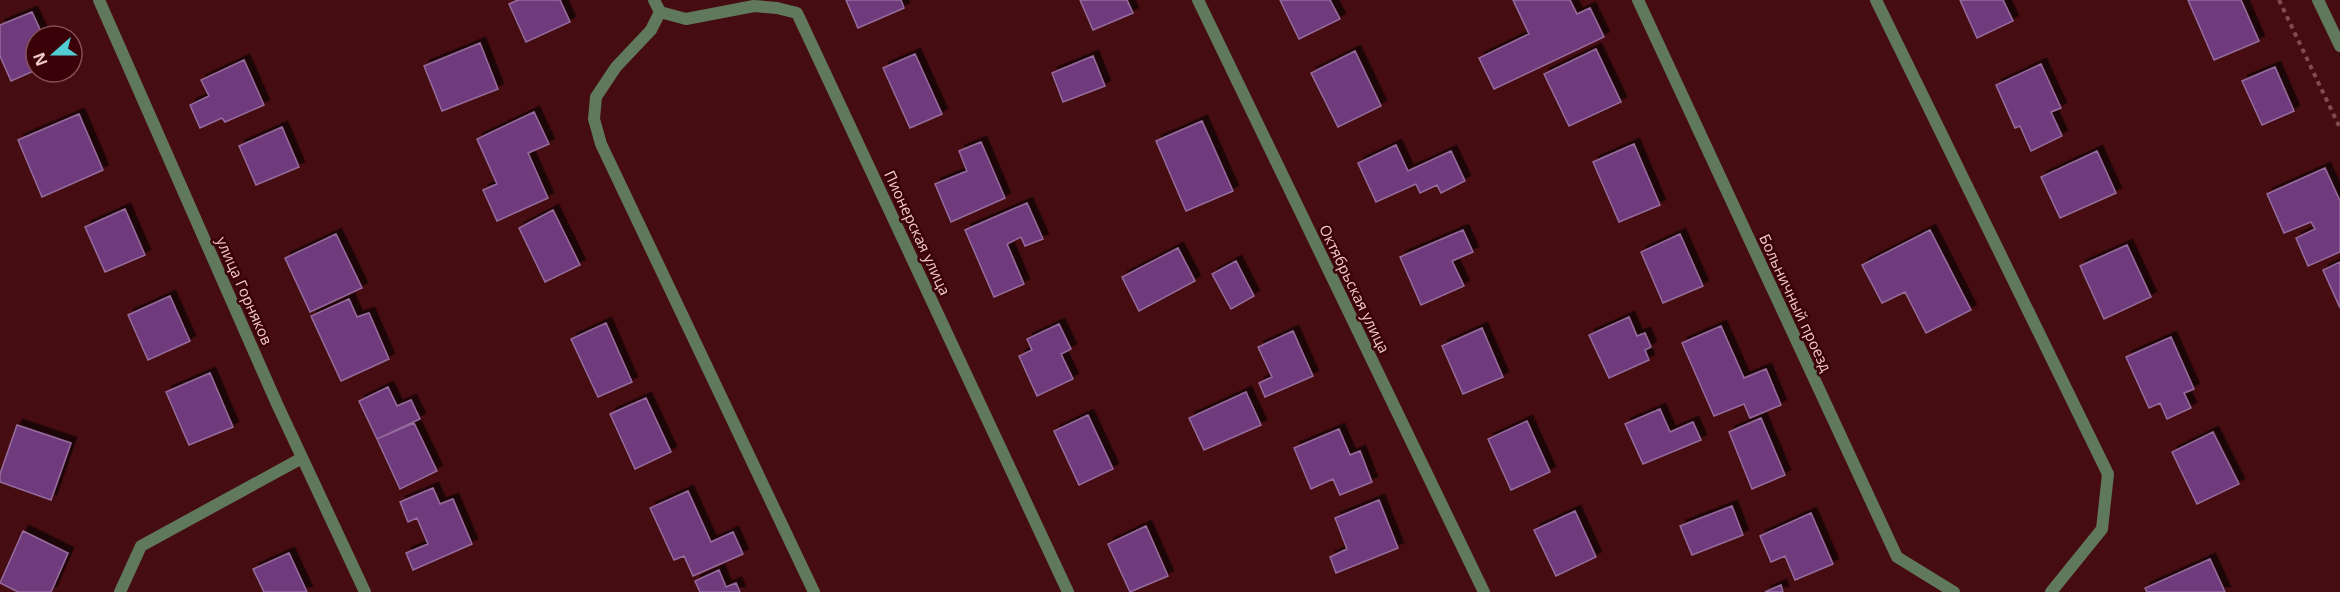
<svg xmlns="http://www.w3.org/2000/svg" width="2340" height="592" viewBox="0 0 2340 592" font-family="'Open Sans',sans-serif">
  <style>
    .building { fill: #703a7b; stroke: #956c9d; stroke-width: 1.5; filter: url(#shadow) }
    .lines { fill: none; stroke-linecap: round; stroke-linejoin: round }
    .path { stroke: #7f4d4f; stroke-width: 4; stroke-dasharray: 4.5 4.5; stroke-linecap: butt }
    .minor { stroke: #60785b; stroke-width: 12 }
    .tertiary { stroke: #60785b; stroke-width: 12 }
    .labels { text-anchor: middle; stroke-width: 5; stroke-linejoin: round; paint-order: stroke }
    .street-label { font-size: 15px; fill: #f0cac8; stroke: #3a0108 }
  </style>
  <defs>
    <filter id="shadow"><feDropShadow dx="5.5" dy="-5.5" stdDeviation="0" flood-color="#0009"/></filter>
  </defs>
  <rect width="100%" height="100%" fill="#450c11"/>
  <path class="building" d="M518,0H560L570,22L526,42L509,4Z
    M846,0H901L904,8L858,28Z
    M1080,0H1127L1133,13L1093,30Z
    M1280,0H1330L1340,19L1299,39Z
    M1513,0H1570L1577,14L1590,8L1604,37L1494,89L1479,58L1529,34Z
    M1960,0H2003L2013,21L1977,38Z
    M2188,0H2241L2259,41L2214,60Z
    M32,12L43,36H36V70L11,81L0,56V25Z
    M480,43L498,89L442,111L424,66Z
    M1596,49L1621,102L1569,126L1544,74Z
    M1355,51L1381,106L1338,127L1311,73Z
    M915,54L942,114L910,128L883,68Z
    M1093,56L1105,86L1063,102L1052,73Z
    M244,60L264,105L225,122L222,118L200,128L190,105L209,96L201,80Z
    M2041,64L2061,108L2051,112L2062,136L2031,151L2020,126L2015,128L1996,85Z
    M2275,67L2294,111L2262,125L2242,81Z
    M534,112L549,144L528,153L548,198L497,221L483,190L497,184L477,139Z
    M79,114L103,170L42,197L18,140Z
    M1202,121L1233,191L1186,211L1156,141Z
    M282,127L299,167L256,185L239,146Z
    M981,142L1005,198L951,222L935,184L967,171L959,151Z
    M1634,144L1660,205L1619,222L1593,162Z
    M1396,145L1408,171L1451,151L1465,181L1441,193L1437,185L1420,193L1416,184L1376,202L1358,163Z
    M2097,151L2116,193L2060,218L2041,177Z
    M2325,168L2340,201V252L2308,266L2296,238L2315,229L2311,222L2284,233L2267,194Z
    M1027,203L1043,239L1025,246L1021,237L1007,244L1024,284L994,297L965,230Z
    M125,209L145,255L105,272L85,227Z
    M553,210L580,265L545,282L519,228Z
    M1463,230L1473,252L1452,261L1464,286L1421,305L1400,257Z
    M1930,230L1971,310L1926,333L1905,292L1882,303L1862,265Z
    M336,234L362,288L310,312L285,258Z
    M1680,234L1703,286L1663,303L1641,252Z
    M2127,245L2151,297L2104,319L2080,266Z
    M1178,248L1195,281L1139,311L1122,277Z
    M1236,261L1254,296L1231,309L1212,274Z
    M2340,262V308L2323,270Z
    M170,296L190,341L148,360L128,315Z
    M349,299L357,317L369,313L389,359L341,381L311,316Z
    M1629,317L1637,336L1645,333L1651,347L1645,350L1649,360L1609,378L1589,335Z
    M606,323L632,382L598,397L571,339Z
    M1059,324L1071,349L1061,354L1073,379L1037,396L1019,356L1032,350L1027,339Z
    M1721,326L1744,378L1766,369L1781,405L1750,418L1744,404L1714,416L1682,343Z
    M1482,328L1503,377L1463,394L1442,346Z
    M1293,331L1313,376L1265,397L1259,383L1272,377L1258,347Z
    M2171,337L2194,389L2184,393L2191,408L2167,419L2160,403L2149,408L2126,357Z
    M210,373L233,427L189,445L166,392Z
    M388,387L397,406L411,400L420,419L377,439L359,401Z
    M1246,392L1261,425L1204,450L1189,418Z
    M646,398L671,452L635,469L610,414Z
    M1660,409L1670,432L1693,422L1701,440L1643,464L1625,424Z
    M1088,415L1113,469L1079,485L1054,431Z
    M1761,418L1785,475L1752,489L1729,432Z
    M1527,421L1550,472L1511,490L1488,439Z
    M414,423L437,471L400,489L377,439Z
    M17,425L71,443L51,500L0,482V474Z
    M1339,429L1350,455L1360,451L1372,482L1340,495L1333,479L1311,489L1294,448Z
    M2213,432L2239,484L2197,504L2172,452Z
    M433,488L440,504L453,499L472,544L413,570L406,553L428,544L417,518L408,522L400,502Z
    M688,491L711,542L733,532L743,554L693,576L684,556L674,560L650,508Z
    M1379,500L1398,548L1336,573L1330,557L1347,549L1335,518Z
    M1732,506L1743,535L1692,555L1680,526Z
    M1575,511L1596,557L1556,576L1534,530Z
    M1811,513L1833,564L1795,580L1785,556L1771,562L1760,536Z
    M1146,526L1168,576L1130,592L1108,544Z
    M23,531L68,553L51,592H18L0,583Z
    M289,553L307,592H264L253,569Z
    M2210,559L2225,592H2147L2145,588Z
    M719,570L726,587L736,583L740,592H700L695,581Z
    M1781,585L1783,592H1765Z"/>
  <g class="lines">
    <path class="path" d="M2279,0L2340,128"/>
    <path class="minor" d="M99,0L277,404L365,592
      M654,0L660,12L651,30L616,67L596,97L594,119L601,144L814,592
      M1198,0L1484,592
      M1638,0L1897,557L1954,592
      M1876,0L2108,474L2102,529L2051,592
      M660,12L686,19L754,6L777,8L797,13L1068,592
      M120,592L141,546L302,458"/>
    <path class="tertiary" d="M2318,0L2340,46"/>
  </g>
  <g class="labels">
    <g class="street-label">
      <text transform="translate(917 233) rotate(65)" y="5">Пионерская улица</text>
      <text transform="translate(1354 289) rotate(64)" y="5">Октябрьская улица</text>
      <text transform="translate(244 291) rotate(66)" y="5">улица Горняков</text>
      <text transform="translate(1795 303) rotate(65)" y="5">Больничный проезд</text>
    </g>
  </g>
  <g transform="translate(54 54) rotate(249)"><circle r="28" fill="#3a0108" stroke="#835155" stroke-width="1.5"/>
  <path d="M0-4.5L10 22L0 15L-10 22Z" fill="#51ccd3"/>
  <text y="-9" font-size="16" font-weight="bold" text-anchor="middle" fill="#f0cac8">N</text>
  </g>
</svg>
